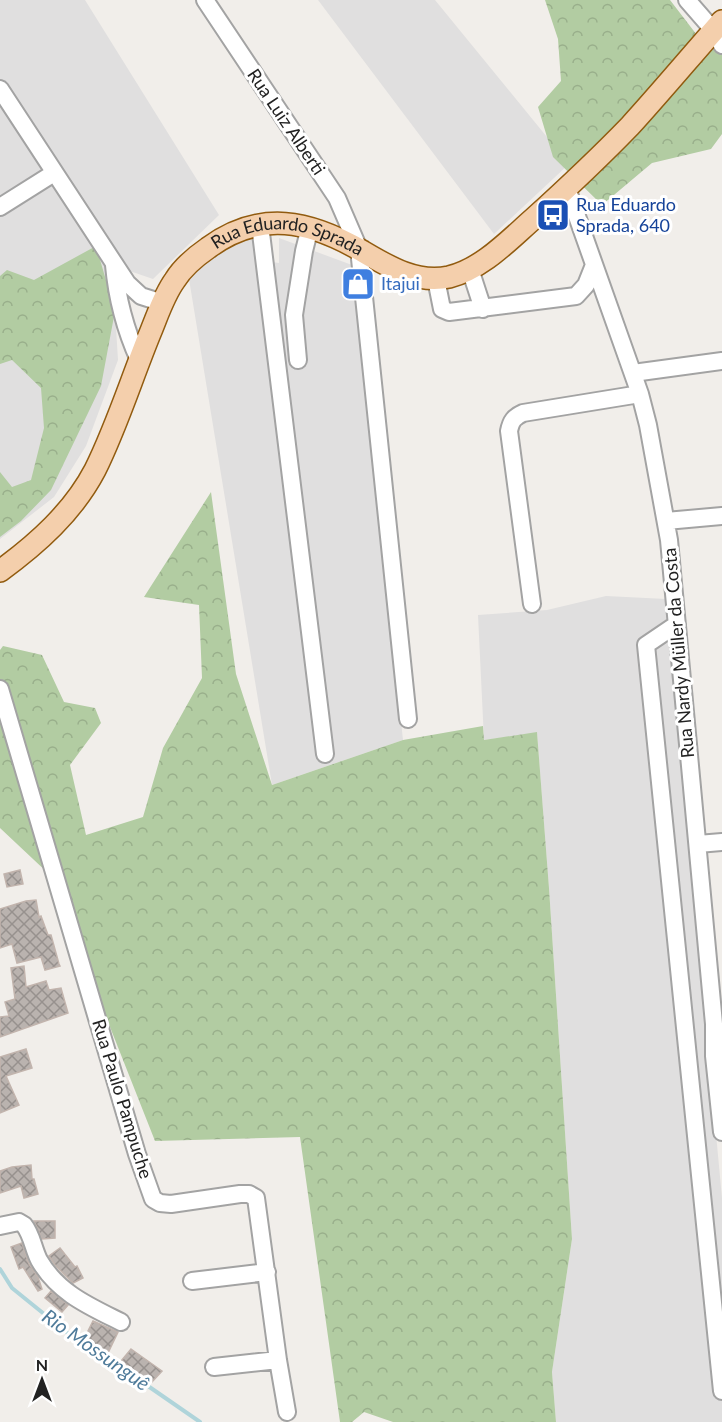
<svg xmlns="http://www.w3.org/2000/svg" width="722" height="1422" viewBox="0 0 722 1422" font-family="Lato,sans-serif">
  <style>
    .residential { fill: #e0dfdf }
    .forest { fill: url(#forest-crowns) }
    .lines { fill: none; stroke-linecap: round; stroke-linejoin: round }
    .stream { stroke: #afd4da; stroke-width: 4 }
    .building { fill: url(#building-cross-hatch); stroke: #c2b4ad; stroke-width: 1.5 }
    .minor-casing { stroke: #a3a3a3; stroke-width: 20 }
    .major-casing { stroke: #915b0f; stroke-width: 24 }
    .minor { stroke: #fff; stroke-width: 16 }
    .major { stroke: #f4cfac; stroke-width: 21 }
    .labels { text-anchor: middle; stroke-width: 6; stroke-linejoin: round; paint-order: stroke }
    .street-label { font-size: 18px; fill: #222; stroke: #fff }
    .transit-label { font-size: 18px; fill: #164399; stroke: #fff; text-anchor: start }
    .shop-label { font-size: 18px; fill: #366cbe; stroke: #fff; text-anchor: start }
    .water-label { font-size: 20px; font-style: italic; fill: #4f7b9a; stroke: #fff }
  </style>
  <defs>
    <pattern id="forest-crowns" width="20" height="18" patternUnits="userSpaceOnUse" patternTransform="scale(1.5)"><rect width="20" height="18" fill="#b2cca2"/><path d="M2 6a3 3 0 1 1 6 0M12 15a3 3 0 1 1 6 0" fill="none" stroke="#99af8b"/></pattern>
    <pattern id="building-cross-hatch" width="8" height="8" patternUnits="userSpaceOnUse" patternTransform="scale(1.5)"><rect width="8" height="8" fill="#bab3af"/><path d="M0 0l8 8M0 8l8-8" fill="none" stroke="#97918e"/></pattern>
  </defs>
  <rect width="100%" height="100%" fill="#f1eeea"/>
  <path class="residential" d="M0,0H85L219,215L153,279L118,267L108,289L115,311L118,360L86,446L54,497L0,539Z
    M318,0H435L569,164L494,234Z
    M253,236L264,261L279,263V238L352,265L403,740L272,785L189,279L206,263L230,245Z
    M606,596L666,599L722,1198V1422H556L552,1372L572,1239L549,888L537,733L484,740L478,615L547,610Z"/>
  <path class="forest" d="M545,0H670L710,52L722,38V134L711,149L652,163L602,205L553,157L538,107L561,81L558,39Z
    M96,246L115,311L101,386L51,490L21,521L0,537V472L12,487L31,480L44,428L41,388L12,360L0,364V276L7,270L34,280Z
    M211,492L236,674L272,785L403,740L483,726L484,740L537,732L549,888L572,1239L552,1372L556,1422H393L364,1412L352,1422H340L300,1137L155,1141L50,875L0,828V650L3,646L42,655L64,702L95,708L101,723L70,765L86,835L143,817L163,748L202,678L199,605L144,597Z"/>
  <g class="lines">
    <path class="stream" d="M0,1269L12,1288L75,1339L148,1386L200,1422"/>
  </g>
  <path class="building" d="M20,870L23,884L7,887L4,874Z
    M36,900L39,917L41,916L48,935H51L59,964L60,966L45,970L41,957L17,963L12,944L0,948V909L26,901Z
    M24,966L26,987L46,981L49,990L61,988L68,1013L0,1037V1017L9,1016L5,1002L15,999L11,968Z
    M26,1049L32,1068L6,1076L19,1105L0,1113V1057Z
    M31,1165L32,1179H34L38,1194L24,1198L21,1186L0,1193V1171L12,1167Z
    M34,1221H55V1238L42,1239Z
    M22,1243L29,1264L38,1277L42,1289L38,1291L23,1267L19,1269L11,1247Z
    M60,1248L75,1267L77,1266L83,1278L73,1283L55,1265L49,1256Z
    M51,1291L68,1305L62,1312L45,1298Z
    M93,1321L118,1332L107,1355L82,1343Z
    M131,1349L162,1371L151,1383L121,1361Z"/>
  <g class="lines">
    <defs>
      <path id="minor" d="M205,0L337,198L359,249L408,719
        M687,0L714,31L722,45
        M0,89L127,283L141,296L163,303
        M567,188L640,394L648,425L669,540L714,1024V1056L722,1132
        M0,207L54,173
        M260,225L325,754
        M114,265C117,299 125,329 139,360
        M470,269L483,309
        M436,279L442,309L449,312L576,296L586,285L594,265
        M298,360L294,315L304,251L310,227
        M633,373L722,361
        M666,521L722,516
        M532,604L509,431C511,421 514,417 523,413L640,394
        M677,624L646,645L722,1391
        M0,689L137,1154L153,1199L160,1203L171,1204L240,1194H249L256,1198L278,1360L287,1412
        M698,844L722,842
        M0,1226L19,1222L24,1225C32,1235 33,1248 39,1260C58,1293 89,1306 121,1322
        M192,1281L267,1272
        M214,1367L278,1360"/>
      <g id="major">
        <path id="s1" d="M0,571C37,544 73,512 95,470C117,426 132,377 151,331C158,314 164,295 175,280C183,267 195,257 208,248C261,209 310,221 362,251C389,267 417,284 449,277C482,269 508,241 533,219C566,189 599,158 630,126C661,92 691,56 722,21"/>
      </g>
    </defs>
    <use href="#minor" class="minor-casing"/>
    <use href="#major" class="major-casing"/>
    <use href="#minor" class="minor"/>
    <use href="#major" class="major"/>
  </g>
  <defs>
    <symbol id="bus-square" viewBox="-11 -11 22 22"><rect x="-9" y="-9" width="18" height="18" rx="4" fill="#1a4fb4" stroke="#fff"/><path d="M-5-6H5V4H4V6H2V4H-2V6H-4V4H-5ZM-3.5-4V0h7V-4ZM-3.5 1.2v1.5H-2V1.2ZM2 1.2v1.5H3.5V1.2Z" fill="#fff"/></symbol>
    <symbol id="shop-square" viewBox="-11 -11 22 22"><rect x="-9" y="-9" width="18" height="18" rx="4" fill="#3f7fe0" stroke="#fff"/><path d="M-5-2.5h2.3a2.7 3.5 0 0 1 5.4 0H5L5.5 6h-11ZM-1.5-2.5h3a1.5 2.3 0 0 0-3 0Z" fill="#fff"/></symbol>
  </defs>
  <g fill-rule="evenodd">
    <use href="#bus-square" x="534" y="196" width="38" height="38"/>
    <use href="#shop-square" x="339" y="265" width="38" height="38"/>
  </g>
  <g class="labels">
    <g class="street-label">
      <text transform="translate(286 122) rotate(56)" y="6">Rua Luiz Alberti</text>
      <text dy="6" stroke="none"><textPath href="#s1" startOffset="478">Rua Eduardo Sprada</textPath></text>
      <text transform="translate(679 653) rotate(-95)" y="6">Rua Nardy Müller da Costa</text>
      <text transform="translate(122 1099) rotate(73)" y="6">Rua Paulo Pampuche</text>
    </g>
    <g class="transit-label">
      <text x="576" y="211">Rua Eduardo<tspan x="576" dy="21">Sprada, 640</tspan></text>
    </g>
    <g class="shop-label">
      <text x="381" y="290">Itajui</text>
    </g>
    <g class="water-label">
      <text transform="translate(96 1350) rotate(35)" y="7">Rio Mossunguê</text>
    </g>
  </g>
  <g transform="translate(42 1380)" stroke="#ffffff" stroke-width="4.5" paint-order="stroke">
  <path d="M0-4.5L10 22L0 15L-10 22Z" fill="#222222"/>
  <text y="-9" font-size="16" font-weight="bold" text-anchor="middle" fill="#222222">N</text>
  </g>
</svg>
